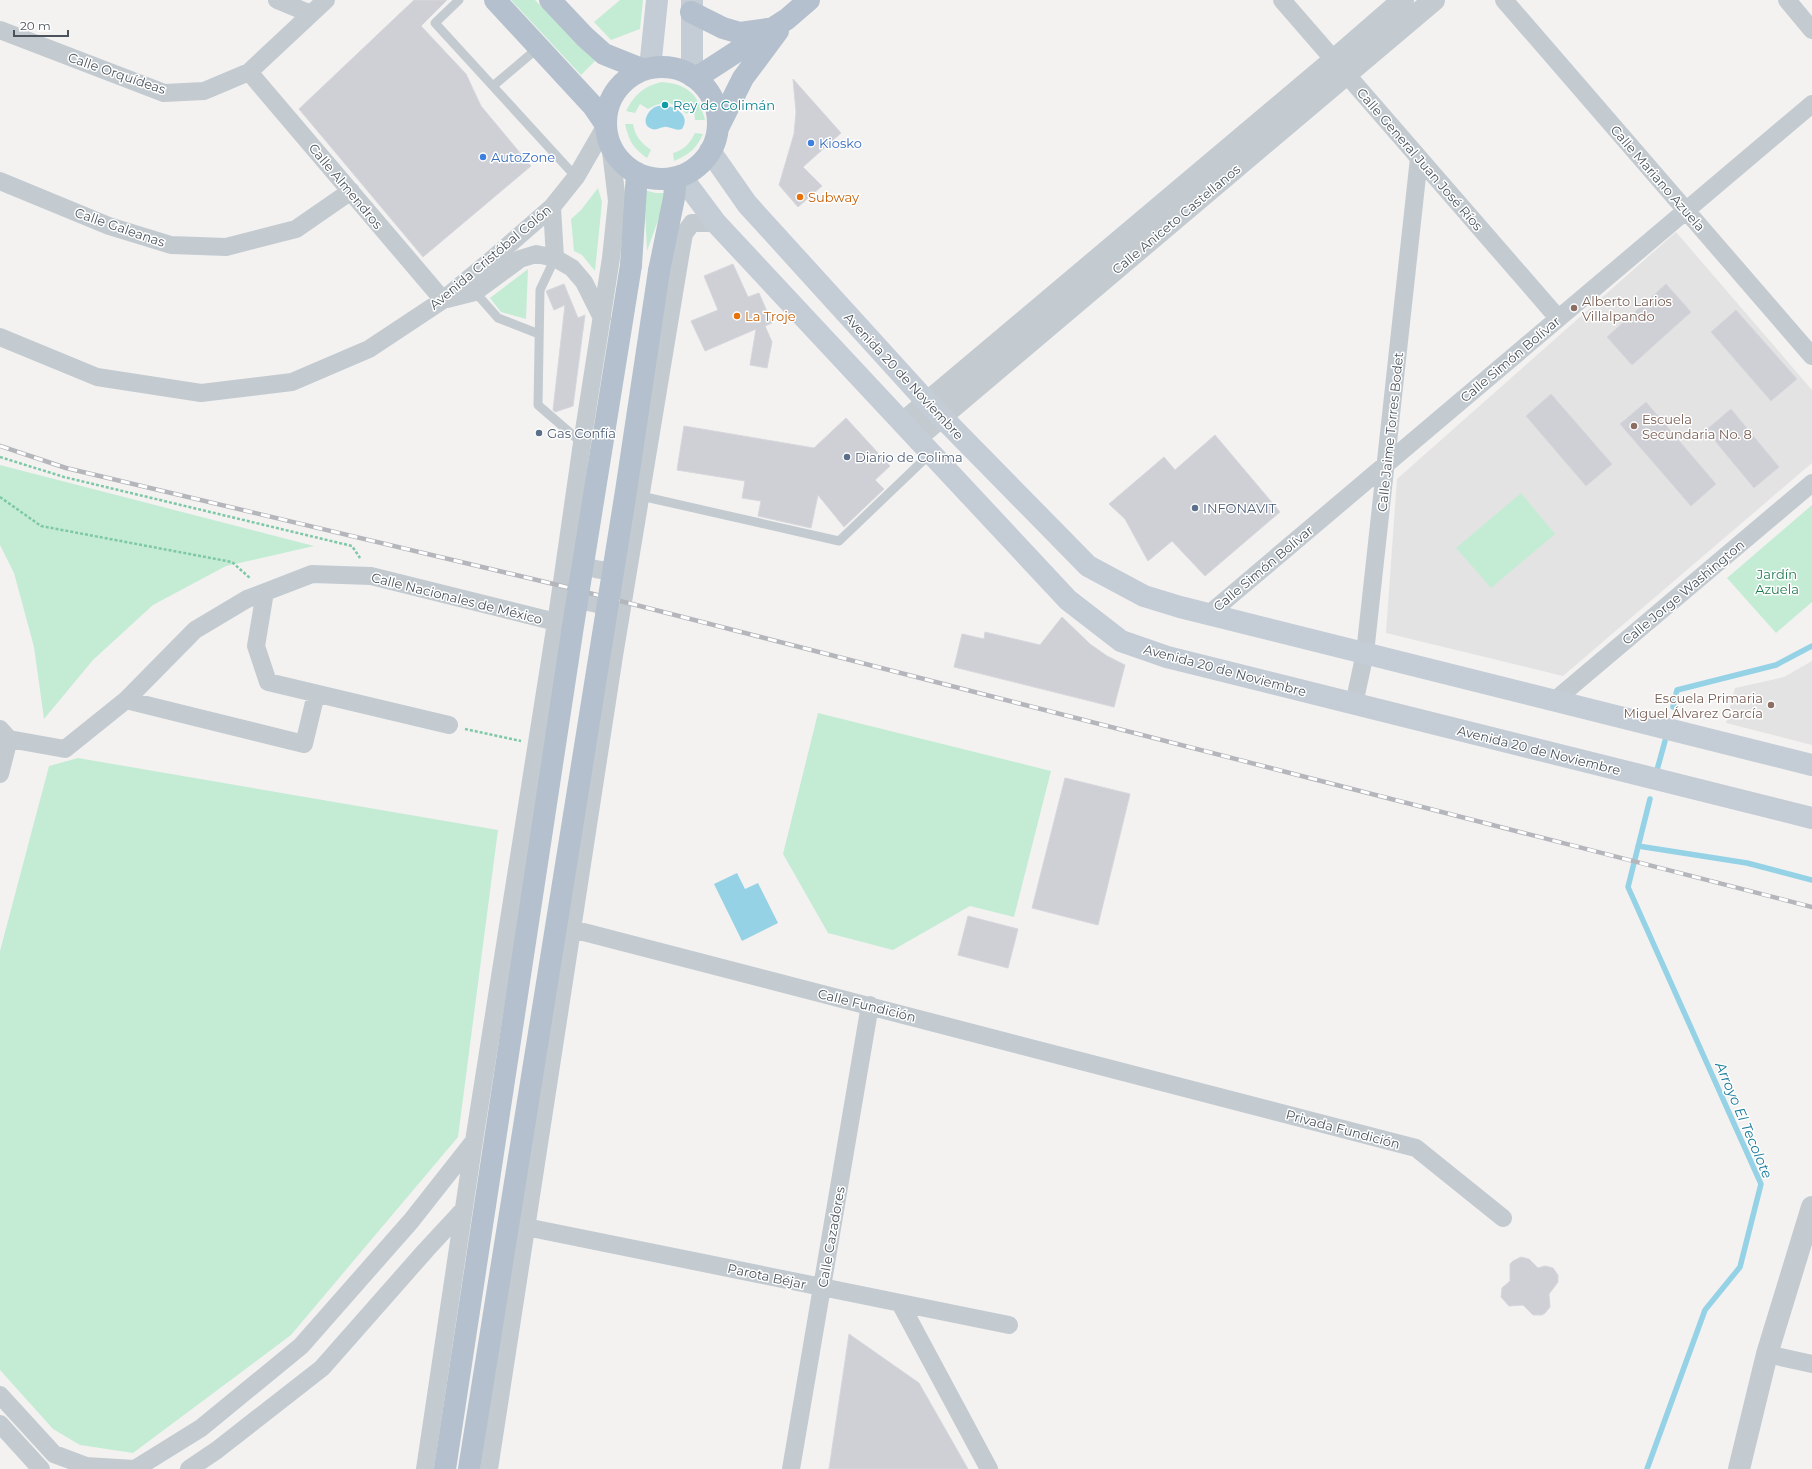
<svg xmlns="http://www.w3.org/2000/svg" width="1812" height="1469" viewBox="0 0 1812 1469" font-family="Montserrat,sans-serif">
  <style>
    .education { fill: #e4e3e3 }
    .green { fill: #c4ecd5 }
    .water { fill: #95d2e6 }
    .lines { fill: none; stroke-linecap: round; stroke-linejoin: round }
    .stream { stroke: #95d2e6; stroke-width: 5.5 }
    .building { fill: #cfd0d5; stroke: #d6d7dc }
    .path { stroke: #7fc8a7; stroke-width: 2.5; stroke-dasharray: 3 2; stroke-linecap: butt }
    .service { stroke: #c3cbd1; stroke-width: 9 }
    .minor { stroke: #c3cbd1; stroke-width: 18 }
    .tertiary { stroke: #c3cbd1; stroke-width: 22 }
    .secondary { stroke: #c4ccd6; stroke-width: 22 }
    .primary { stroke: #b4c0cd; stroke-width: 22 }
    .rail-casing { stroke: #b4b6bb; stroke-width: 4.5 }
    .rail { stroke: #fff; stroke-width: 3; stroke-dasharray: 9; stroke-linecap: butt }
    .primary-bridge { stroke: #b4c0cd; stroke-width: 22 }
    .culture-dot { fill: #0f9aa8; stroke: #fff; stroke-width: 1.5 }
    .shop-dot { fill: #3f7fe0; stroke: #fff; stroke-width: 1.5 }
    .food-dot { fill: #e8710a; stroke: #fff; stroke-width: 1.5 }
    .education-dot { fill: #8d6e63; stroke: #fff; stroke-width: 1.5 }
    .service-dot { fill: #5c6f8a; stroke: #fff; stroke-width: 1.5 }
    .labels { text-anchor: middle; stroke-width: 3; stroke-linejoin: round; paint-order: stroke }
    .street-label { font-size: 13px; fill: #4b545d; stroke: #fff }
    .culture-label { font-size: 13px; fill: #0d838f; stroke: #fff; text-anchor: start }
    .shop-label { font-size: 13px; fill: #366cbe; stroke: #fff; text-anchor: start }
    .food-label { font-size: 13px; fill: #c56008; stroke: #fff; text-anchor: start }
    .education-label { font-size: 13px; fill: #785e54; stroke: #fff; text-anchor: start }
    .service-label { font-size: 13px; fill: #4e5e75; stroke: #fff; text-anchor: start }
    .park-label { font-size: 13px; fill: #207a50; stroke: #fff }
    .water-label { font-size: 14px; font-style: italic; fill: #187b9b; stroke: #fff }
  </style>
  <rect width="100%" height="100%" fill="#f3f2f1"/>
  <path class="education" d="M1676,232L1812,390V463L1563,676L1386,633L1397,479Z
    M1812,661V745L1726,723L1735,688L1784,677Z"/>
  <path class="green" d="M511,0H535L577,44L596,60L581,75Z
    M620,0H643L640,29L611,40L594,22Z
    M662,82C688,84 699,95 705,120H695L694,110L686,114C675,100 661,101 648,109L640,104L635,113L626,111C635,94 644,86 662,82Z
    M625,124H633C635,136 641,143 651,150L647,158C633,148 629,141 625,124Z
    M695,133L703,134C696,149 690,154 674,161L673,153C684,150 690,143 695,133Z
    M598,188L602,202L595,271L582,255L574,251L571,219L581,210Z
    M644,190L656,193H668L647,251Z
    M528,269L526,319L501,312L490,298Z
    M0,465L314,546L226,566L153,605L93,660L44,719L34,647L14,573L0,545Z
    M1521,493L1555,534L1491,588L1456,548Z
    M1812,505V602L1776,633L1727,578Z
    M818,713L1051,771L1014,917L970,906L893,950L828,933L783,854Z
    M78,758L498,830L458,1137L291,1335L133,1453L80,1445L53,1429L0,1370V951L49,766Z"/>
  <path class="water" d="M668,106C679,109 690,117 682,129C676,131 673,128 667,127C662,126 657,131 652,129C640,125 647,111 655,107C659,105 664,106 668,106Z
    M737,873L745,889L758,883L778,923L742,941L714,884Z"/>
  <g class="lines">
    <path class="stream" d="M1673,707L1677,690L1776,665L1812,646
      M1657,770L1665,741
      M1638,846L1747,863L1812,880
      M1647,1469L1705,1310L1740,1267L1761,1184L1628,887L1650,799"/>
  </g>
  <path class="building" d="M414,0H447L421,26L466,74L481,106L531,166L423,257L299,109Z
    M793,79L841,133L803,167L822,186L798,207L779,185L794,134L796,112Z
    M733,264L748,297L759,293L772,323L765,326L772,342L767,368L750,365L756,329L705,351L691,321L718,310L704,276Z
    M564,284L578,318L585,315L573,406L555,412L553,410L565,305L554,310L546,291Z
    M1666,284L1691,312L1632,365L1607,337Z
    M1736,310L1797,379L1771,401L1711,332Z
    M1551,394L1612,464L1586,486L1526,416Z
    M1646,402L1716,484L1691,506L1620,424Z
    M1731,409L1779,467L1754,488L1706,430Z
    M846,418L890,466L875,480L884,489L844,527L818,495L811,528L758,516L761,501L742,498L745,481L677,470L684,426L814,448Z
    M1215,435L1280,512L1205,576L1172,541L1148,561L1125,519L1109,504L1164,457L1175,470Z
    M1062,617L1090,644L1107,656L1125,665L1114,707L954,667L962,634L984,639L985,632L1040,645Z
    M1065,778L1130,794L1098,925L1032,908Z
    M968,916L1018,929L1008,968L958,955Z
    M1521,1257L1529,1259L1538,1268L1545,1266L1553,1268L1558,1275V1282L1549,1294L1550,1307L1545,1313L1542,1315H1533L1523,1305L1509,1306L1501,1297L1502,1288L1510,1281V1264L1513,1261Z
    M849,1334L919,1383L968,1469H829Z"/>
  <g class="lines">
    <path class="path" d="M0,457L64,477L352,546L360,558
      M0,497L41,526L232,562L251,579
      M465,729L521,741"/>
    <path class="service" d="M459,0L435,23L576,177
      M493,86L539,47
      M555,258L540,290L538,405L582,443
      M475,292L498,318L539,334
      M641,496L839,541L931,453"/>
    <path class="minor" d="M277,0L311,14
      M1282,0L1558,318
      M1504,0L1812,356
      M1787,0L1812,30
      M0,30L164,93L204,91L249,72L326,0
      M249,72L443,300
      M0,181L109,226L171,245L226,247L296,229L351,191
      M552,207L555,258
      M447,299L475,292L520,259L536,254L555,258L572,268L584,282L602,318
      M0,337L97,377L201,393L292,382L369,349L443,300L490,261L552,207L576,177L606,125
      M574,554C581,570 612,576 624,563
      M265,592L256,646L268,682L449,725
      M566,606C581,598 606,602 616,617
      M1209,614L1812,104
      M126,700L304,744L316,694
      M1554,701L1812,483
      M1354,704L1365,653L1419,158
      M0,729L9,739L65,749L126,700L195,630L247,599L312,574L371,576L556,622
      M0,774L9,739
      M572,929L1416,1148L1503,1218
      M526,1227L1009,1325
      M900,1303L989,1469
      M1767,1354L1812,1364
      M0,1395L54,1454L86,1466L135,1469L201,1428L301,1346L411,1221L474,1141
      M0,1424L41,1469
      M189,1469L217,1450L322,1368L426,1250L464,1209
      M425,1469L474,1141L558,610L582,443L611,258L617,201L610,143
      M489,1469L614,656L681,251L684,234L692,223H716
      M791,1469L870,1005"/>
    <path class="tertiary" d="M903,423L1334,60L1403,0
      M917,437L1434,0
      M1739,1469L1767,1354L1812,1207"/>
    <path class="secondary" d="M692,0V76
      M650,68L657,0
      M710,151L747,204L927,402L1088,566L1144,596L1180,607L1812,765
      M681,176L716,223L1068,600L1121,641L1167,657L1812,818"/>
    <path class="primary" d="M495,0L593,106L606,125
      M550,0L585,37L604,54L644,70
      M691,12L723,28L740,33L768,29
      M606 123a56 56 0 1 1 112 0a56 56 0 1 1-112 0Z
      M696,78L787,19L809,0
      M718,128L743,78L778,31
      M631,265L637,173
      M659,271L674,198L676,177"/>
    <defs>
      <path id="rail" d="M0,446L66,468L562,586L1812,907"/>
    </defs>
    <use href="#rail" class="rail-casing"/>
    <use href="#rail" class="rail"/>
    <path class="primary-bridge" d="M445,1469L573,626L631,265
      M469,1469L626,491L659,271"/>
  </g>
  <circle class="culture-dot" cx="665" cy="105" r="4"/>
  <g class="shop-dot">
    <circle cx="811" cy="143" r="4"/>
    <circle cx="483" cy="157" r="4"/>
  </g>
  <g class="food-dot">
    <circle cx="800" cy="197" r="4"/>
    <circle cx="737" cy="316" r="4"/>
  </g>
  <g class="education-dot">
    <circle cx="1574" cy="308" r="4"/>
    <circle cx="1634" cy="426" r="4"/>
    <circle cx="1771" cy="705" r="4"/>
  </g>
  <g class="service-dot">
    <circle cx="539" cy="433" r="4"/>
    <circle cx="847" cy="457" r="4"/>
    <circle cx="1195" cy="508" r="4"/>
  </g>
  <g class="labels">
    <g class="street-label">
      <text transform="translate(117 73) rotate(19)" y="5">Calle Orquídeas</text>
      <text transform="translate(1420 159) rotate(49)" y="5">Calle General Juan José Ríos</text>
      <text transform="translate(1658 178) rotate(49)" y="5">Calle Mariano Azuela</text>
      <text transform="translate(346 186) rotate(50)" y="5">Calle Almendros</text>
      <text transform="translate(1176 219) rotate(-40)" y="5">Calle Aniceto Castellanos</text>
      <text transform="translate(120 227) rotate(19)" y="5">Calle Galeanas</text>
      <text transform="translate(490 257) rotate(-40)" y="5">Avenida Cristóbal Colón</text>
      <text transform="translate(1510 359) rotate(-40)" y="5">Calle Simón Bolívar</text>
      <text transform="translate(904 376) rotate(47)" y="5">Avenida 20 de Noviembre</text>
      <text transform="translate(1390 432) rotate(-84)" y="5">Calle Jaime Torres Bodet</text>
      <text transform="translate(1263 568) rotate(-40)" y="5">Calle Simón Bolívar</text>
      <text transform="translate(1683 592) rotate(-40)" y="5">Calle Jorge Washington</text>
      <text transform="translate(457 598) rotate(14)" y="5">Calle Nacionales de México</text>
      <text transform="translate(1225 670) rotate(15)" y="5">Avenida 20 de Noviembre</text>
      <text transform="translate(1539 750) rotate(14)" y="5">Avenida 20 de Noviembre</text>
      <text transform="translate(867 1005) rotate(14)" y="5">Calle Fundición</text>
      <text transform="translate(1343 1129) rotate(15)" y="5">Privada Fundición</text>
      <text transform="translate(831 1237) rotate(-80)" y="5">Calle Cazadores</text>
      <text transform="translate(767 1276) rotate(12)" y="5">Parota Béjar</text>
    </g>
    <g class="culture-label">
      <text x="673" y="110">Rey de Colimán</text>
    </g>
    <g class="shop-label">
      <text x="819" y="148">Kiosko</text>
      <text x="491" y="162">AutoZone</text>
    </g>
    <g class="food-label">
      <text x="808" y="202">Subway</text>
      <text x="745" y="321">La Troje</text>
    </g>
    <g class="education-label">
      <text x="1582" y="306">Alberto Larios<tspan x="1582" dy="15">Villalpando</tspan></text>
      <text x="1642" y="424">Escuela<tspan x="1642" dy="15">Secundaria No. 8</tspan></text>
      <text x="1763" y="703" text-anchor="end">Escuela Primaria<tspan x="1763" dy="15">Miguel Álvarez García</tspan></text>
    </g>
    <g class="service-label">
      <text x="547" y="438">Gas Confía</text>
      <text x="855" y="462">Diario de Colima</text>
      <text x="1203" y="513">INFONAVIT</text>
    </g>
    <g class="park-label">
      <text x="1777" y="579">Jardín<tspan x="1777" dy="15">Azuela</tspan></text>
    </g>
    <g class="water-label">
      <text transform="translate(1744 1120) rotate(67)" y="5">Arroyo El Tecolote</text>
    </g>
  </g>
  <path d="M14 30v6h54v-6" fill="none" stroke="#4b545d" stroke-width="2"/>
  <text x="20" y="30" font-size="12" fill="#4b545d" stroke="#ffffff" stroke-width="3" paint-order="stroke">20 m</text>
</svg>
